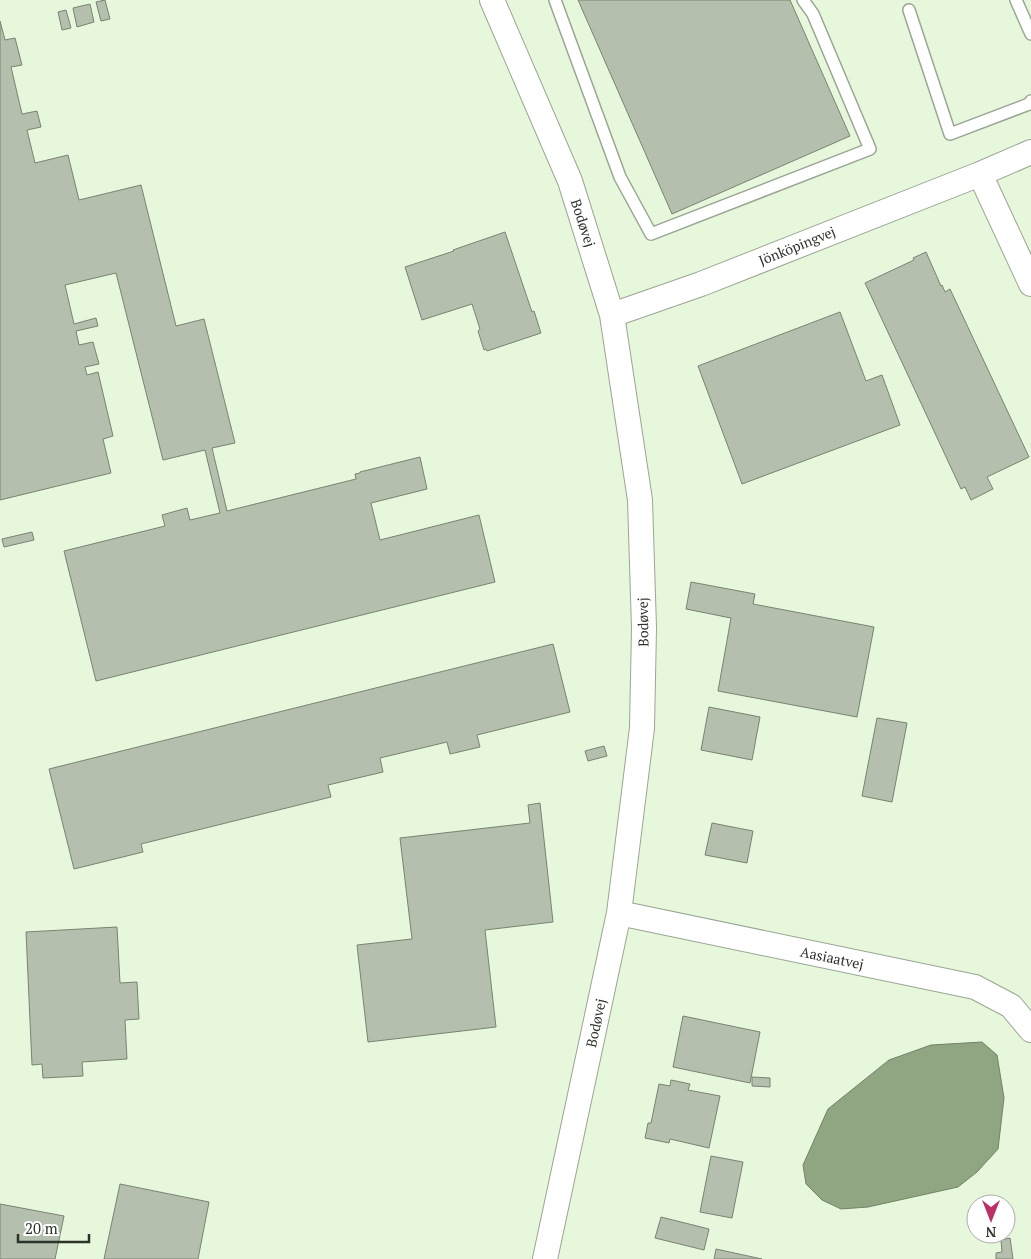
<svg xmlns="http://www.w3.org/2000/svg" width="1031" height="1259" viewBox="0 0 1031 1259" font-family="'PT Serif',serif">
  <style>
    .built { fill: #e6f7dc; fill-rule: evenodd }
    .water { fill: #90a682; stroke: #728368 }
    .building { fill: #b4c0ad; stroke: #788371 }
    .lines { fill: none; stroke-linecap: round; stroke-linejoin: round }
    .lane-casing { stroke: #9aa693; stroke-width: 14 }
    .street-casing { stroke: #9aa693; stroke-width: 26 }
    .lane { stroke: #fff; stroke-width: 11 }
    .street { stroke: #fff; stroke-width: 24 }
    .labels { text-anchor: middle; stroke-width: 4.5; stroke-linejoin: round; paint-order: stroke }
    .street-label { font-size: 14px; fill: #2d322a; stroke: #fff }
  </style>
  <rect width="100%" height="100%" fill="#f6fef2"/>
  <path class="built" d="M0,0H1031V1259H0ZM976,1204H1006V1234H976Z"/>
  <path class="water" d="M982,1042L997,1055L1004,1098L998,1149L977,1172L958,1187L868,1207L841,1209L822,1200L806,1184L803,1165L828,1109L889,1060L931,1045Z"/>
  <path class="building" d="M105,0L110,19L101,21L96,2Z
    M578,0H790L850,136L672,214Z
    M90,4L94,22L77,27L73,8Z
    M66,10L71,28L62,30L58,12Z
    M0,21L5,40L15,38L22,65L11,67L22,114L37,111L41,127L27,130L35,163L68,155L79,200L141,185L176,326L204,319L235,443L212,448L227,511L356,479L355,474L360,473V472L420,457L427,489L371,503L380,540L479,515L495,582L96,681L64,551L165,526L162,515L187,508L190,520L220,513L205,450L163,460L116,273L65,285L74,324L96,318L98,326L76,331L79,345L93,342L99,364L85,367L87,375L98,372L113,436L103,439L111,473L0,500Z
    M505,232L532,312L534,311L541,333L487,351L486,349L484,350L478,331L480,329L472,304L422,320L405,267L454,251L453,250Z
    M926,252L941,286L942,285L945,292L950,289L1029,457L987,477L993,489L971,500L965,487L961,489L865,283L914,260L913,258Z
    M840,312L866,381L882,375L900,425L742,484L698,366Z
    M32,532L34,540L4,547L2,539Z
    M691,582L755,594L753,604L874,627L857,717L718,691L731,618L686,609Z
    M553,644L570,712L477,735L480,747L450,754L447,742L380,758L383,772L328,785L331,797L141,844L143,852L74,869L49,769Z
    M709,707L760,717L752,760L701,750Z
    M877,718L907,723L892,802L862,796Z
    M604,746L607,756L588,761L585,751Z
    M540,803L553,922L485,930L496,1027L368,1042L357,945L412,939L400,838L530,823L528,805Z
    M712,823L753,831L747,863L705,855Z
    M117,927L120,983L137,982L139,1019L125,1020L127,1059L82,1062L83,1076L43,1078L42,1064L32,1065L26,932Z
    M683,1016L760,1032L750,1083L673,1067Z
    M752,1077L770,1078V1087L752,1086Z
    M671,1080L690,1084L688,1090L720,1096L709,1148L670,1139L669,1143L645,1138L648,1123H651L659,1084L670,1086Z
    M711,1156L743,1162L732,1218L700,1212Z
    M120,1184L209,1202L198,1259H104Z
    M0,1204L64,1216L55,1259H0Z
    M661,1217L709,1229L704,1250L655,1238Z
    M1010,1238L1013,1259H996V1253L1002,1252L1001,1240Z
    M716,1249L762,1259H714Z"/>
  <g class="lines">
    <defs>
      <path id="lane" d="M555,0L620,177L651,234L870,149L813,14L803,0
        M1016,0L1031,34
        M909,10L950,134L1029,104L1031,101"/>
      <path id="street" d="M492,0L570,181L612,315L640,500L644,628L642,728L619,913L545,1259
        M980,174L1031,284
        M612,315L701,284L980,174L1031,152
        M619,913L975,987L1011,1006L1031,1030"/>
    </defs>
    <use href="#lane" class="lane-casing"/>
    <use href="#street" class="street-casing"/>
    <use href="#lane" class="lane"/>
    <use href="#street" class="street"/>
  </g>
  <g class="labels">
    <g class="street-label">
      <text transform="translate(583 223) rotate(72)" y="5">Bodøvej</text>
      <text transform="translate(797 246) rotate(-22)" y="5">Jönköpingvej</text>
      <text transform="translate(643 622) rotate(-91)" y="5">Bodøvej</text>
      <text transform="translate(832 958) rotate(12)" y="5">Aasiaatvej</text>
      <text transform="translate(596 1023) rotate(-78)" y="5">Bodøvej</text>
    </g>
  </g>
  <g transform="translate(991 1219) rotate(180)"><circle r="24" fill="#ffffff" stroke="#abadaa"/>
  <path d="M0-4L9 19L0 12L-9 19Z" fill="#bb3067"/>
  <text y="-8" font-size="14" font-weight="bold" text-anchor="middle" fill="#2d322a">N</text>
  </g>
  <path d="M18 1234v8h71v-8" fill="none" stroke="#2d322a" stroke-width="2.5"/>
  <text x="25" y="1234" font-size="15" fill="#2d322a" stroke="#ffffff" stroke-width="4" paint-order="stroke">20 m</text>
</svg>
